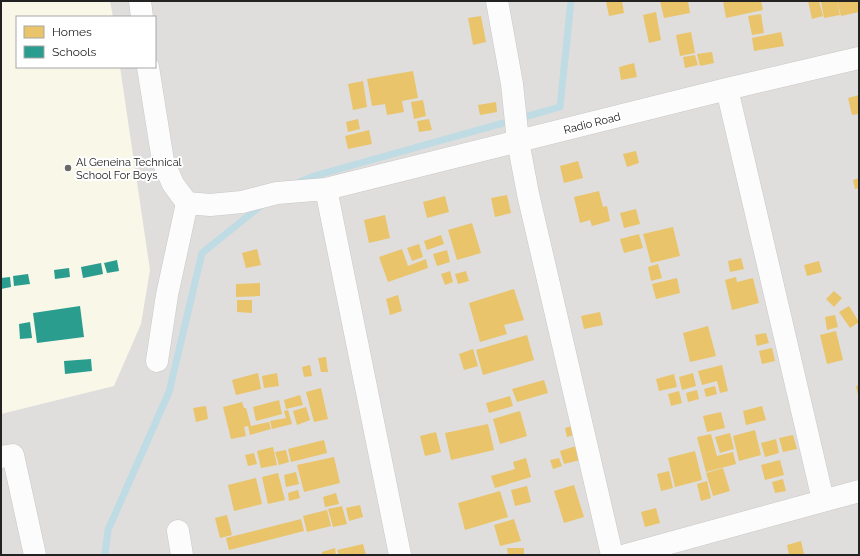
<svg xmlns="http://www.w3.org/2000/svg" width="860" height="556" viewBox="0 0 860 556" font-family="Raleway,sans-serif">
  <style>
    .residential { fill: #dfdedc; fill-rule: evenodd }
    .education { fill: #f8f7e8 }
    .homes { fill: #e9c46a }
    .schools { fill: #2a9d8f }
    .lines { fill: none; stroke-linecap: round; stroke-linejoin: round }
    .stream { stroke: #bfdbe3; stroke-width: 7 }
    .minor-casing { stroke: #c9c8c7; stroke-width: 23 }
    .minor { stroke: #fdfcfc; stroke-width: 22 }
    .poi-dot { fill: #6a6968; stroke: #fff; stroke-width: 1.5 }
    .labels { text-anchor: middle; stroke-width: 4; stroke-linejoin: round; paint-order: stroke }
    .street-label { font-size: 11px; fill: #222; stroke: #fff }
    .poi-label { font-size: 11px; fill: #222; stroke: #fff; text-anchor: start }
  </style>
  <rect width="100%" height="100%" fill="#f0eeeb"/>
  <path class="residential" d="M1,1H859V555H1ZM17,17H155V67H17Z"/>
  <path class="education" d="M1,1H110L113,17H17V67H120L150,270L141,324L114,386L1,414Z"/>
  <path class="homes" d="M606,1H622L624,13L609,16Z
    M660,1H688L690,13L664,18Z
    M723,1H761L763,10L726,18Z
    M808,1H819L823,16L812,19Z
    M821,1H837L840,15L824,18Z
    M837,1H859V12L841,16Z
    M656,12L661,40L649,43L643,15Z
    M761,14L764,33L752,35L748,16Z
    M481,16L486,42L473,45L468,18Z
    M691,32L695,53L680,56L676,35Z
    M781,32L784,46L754,51L752,38Z
    M712,52L714,63L700,66L697,54Z
    M695,55L698,65L685,68L683,57Z
    M634,63L637,77L621,80L619,67Z
    M413,71L418,98L402,101L404,112L387,115L385,104L372,106L367,79Z
    M363,81L367,107L353,110L348,84Z
    M859,95V114L852,115L848,98Z
    M423,100L426,116L414,119L411,102Z
    M496,102L497,112L480,115L478,105Z
    M358,119L360,129L348,132L346,122Z
    M429,119L432,130L419,132L417,121Z
    M369,130L372,144L348,149L345,136Z
    M636,151L639,163L627,167L623,154Z
    M578,161L583,178L564,183L560,166Z
    M859,178V188L855,189L853,180Z
    M599,191L603,207L607,206L610,221L592,226L590,220L580,223L574,197Z
    M507,195L511,213L495,217L491,198Z
    M445,196L449,212L427,218L423,202Z
    M636,209L640,224L624,228L620,213Z
    M385,215L390,238L369,243L364,220Z
    M472,223L481,253L457,260L448,230Z
    M673,227L680,256L651,263L643,234Z
    M639,234L643,248L624,253L620,239Z
    M441,235L444,244L427,250L424,241Z
    M419,244L423,257L412,261L407,248Z
    M257,249L261,265L246,268L242,253Z
    M402,249L408,266L426,259L428,268L388,282L379,257Z
    M447,250L450,262L437,266L433,254Z
    M741,258L744,269L730,272L728,261Z
    M819,261L822,272L807,276L804,265Z
    M658,264L662,278L651,281L648,267Z
    M450,271L453,282L445,285L441,274Z
    M466,271L469,281L458,284L455,274Z
    M736,277L737,282L753,278L759,303L732,310L725,280Z
    M677,278L680,293L656,299L652,284Z
    M260,283V296L236,297V284Z
    M514,289L524,320L504,325L507,334L480,342L469,303Z
    M834,291L842,298L834,307L826,299Z
    M398,295L402,311L390,315L386,299Z
    M237,300H252V313L237,312Z
    M849,306L859,322L850,328L839,312Z
    M600,312L603,325L584,329L581,316Z
    M835,315L838,327L827,330L825,317Z
    M708,326L716,356L690,362L683,333Z
    M836,331L843,360L827,364L820,335Z
    M766,333L769,343L757,346L755,335Z
    M527,335L534,360L483,375L476,350Z
    M772,348L775,361L762,364L759,351Z
    M473,349L478,366L464,370L459,354Z
    M326,357L328,372H321L318,358Z
    M310,365L312,376L304,377L302,367Z
    M722,365L728,391L720,393L717,381L702,385L698,371Z
    M258,373L261,389L236,395L232,380Z
    M277,373L279,386L264,388L262,376Z
    M693,373L696,386L682,390L679,377Z
    M674,374L677,387L659,391L656,379Z
    M544,380L548,393L517,402L512,389Z
    M859,385V395H858L856,386Z
    M715,386L717,394L706,397L704,389Z
    M321,388L328,419L314,422L306,392Z
    M697,390L699,399L688,402L686,393Z
    M679,391L682,403L671,406L668,394Z
    M300,395L303,405L286,409L284,400Z
    M510,396L513,406L489,413L486,403Z
    M279,400L282,414L256,421L253,407Z
    M242,402L244,408H246L251,426L269,422L271,429L250,435L248,426L244,427L246,436L231,439L223,407Z
    M206,406L208,419L196,422L193,408Z
    M762,406L766,420L746,425L743,411Z
    M306,407L310,420L297,425L293,411Z
    M288,410L292,424L272,429L270,421L286,418L284,411Z
    M520,411L527,436L500,444L493,419Z
    M721,412L725,428L707,432L703,416Z
    M488,424L494,450L451,460L445,433Z
    M575,425L577,434L567,437L565,428Z
    M755,430L761,455L739,461L733,436Z
    M436,432L441,452L425,456L420,436Z
    M730,433L734,449L720,453L715,437Z
    M711,434L717,456L733,452L736,464L706,472L697,437Z
    M793,435L797,449L783,452L779,438Z
    M776,439L779,453L765,457L761,443Z
    M324,440L327,453L291,462L288,449Z
    M576,446L580,460L564,464L560,451Z
    M273,447L277,465L261,468L257,451Z
    M286,450L289,462L279,465L275,452Z
    M695,451L702,480L675,487L668,458Z
    M254,453L257,464L248,466L245,455Z
    M334,457L340,483L304,492L297,465Z
    M526,458L531,477L495,488L491,476L515,469L513,462Z
    M559,458L562,466L553,469L550,460Z
    M780,460L784,475L765,480L761,465Z
    M723,468L730,491L713,496L706,473Z
    M669,471L673,488L661,491L657,474Z
    M296,472L299,484L286,487L284,475Z
    M278,473L285,500L268,504L262,477Z
    M256,478L262,504L234,511L228,485Z
    M783,479L786,491L775,493L772,482Z
    M707,481L711,498L701,501L697,484Z
    M574,485L584,517L564,523L554,491Z
    M527,486L531,502L515,506L511,490Z
    M298,490L300,498L289,501L288,493Z
    M500,491L508,517L465,530L458,503Z
    M336,493L339,504L325,507L323,497Z
    M360,505L363,517L349,521L346,508Z
    M342,506L347,524L333,527L328,509Z
    M656,508L660,523L645,527L641,512Z
    M327,510L331,526L307,532L303,516Z
    M227,515L232,535L220,538L215,518Z
    M301,519L304,531L229,550L226,538Z
    M514,519L521,541L500,546L494,525Z
    M801,541L804,554L789,555L787,545Z
    M363,544L366,555H339L337,550Z
    M335,548L336,555H322V552Z
    M507,548H524V555H508Z"/>
  <path class="schools" d="M117,260L119,271L107,273L104,263Z
    M101,263L103,274L83,278L81,267Z
    M69,268L70,277L55,279L54,270Z
    M28,274L30,284L14,286L13,276Z
    M10,277L11,287L1,289V278Z
    M80,306L84,337L37,343L33,313Z
    M30,322L32,338L20,339L19,324Z
    M91,359L92,371L65,374L64,361Z"/>
  <g class="lines">
    <path class="stream" d="M297,183L314,176L560,107L571,1
      M105,555L108,530L169,392L202,253L263,204"/>
    <defs>
      <path id="minor" d="M140,1L142,17
        M497,1L512,84L518,141L528,194L612,555
        M148,67L163,161L173,184L187,203L210,205L242,202L277,193L326,189L727,89L859,58
        M727,89L823,500
        M326,189L400,555
        M157,361L167,295L187,203
        M1,457L13,455L35,555
        M178,531L182,555
        M626,555L859,491"/>
    </defs>
    <use href="#minor" class="minor-casing"/>
    <use href="#minor" class="minor"/>
  </g>
  <circle class="poi-dot" cx="68" cy="168" r="4"/>
  <g class="labels">
    <g class="street-label">
      <text transform="translate(592 123) rotate(-14)" y="4">Radio Road</text>
    </g>
    <g class="poi-label">
      <text x="76" y="166">Al Geneina Technical<tspan x="76" dy="13">School For Boys</tspan></text>
    </g>
  </g>
  <rect width="860" height="556" fill="none" stroke="#222222" stroke-width="4"/>
  <rect x="16" y="16" width="140" height="52" fill="#ffffff" stroke="#a7a7a7"/>
  <rect x="24" y="26" width="20" height="12" fill="#e9c46a" stroke="#a7a7a7"/>
  <text x="52" y="36" font-size="12" fill="#222222">Homes</text>
  <rect x="24" y="46" width="20" height="12" fill="#2a9d8f" stroke="#a7a7a7"/>
  <text x="52" y="56" font-size="12" fill="#222222">Schools</text>
</svg>
